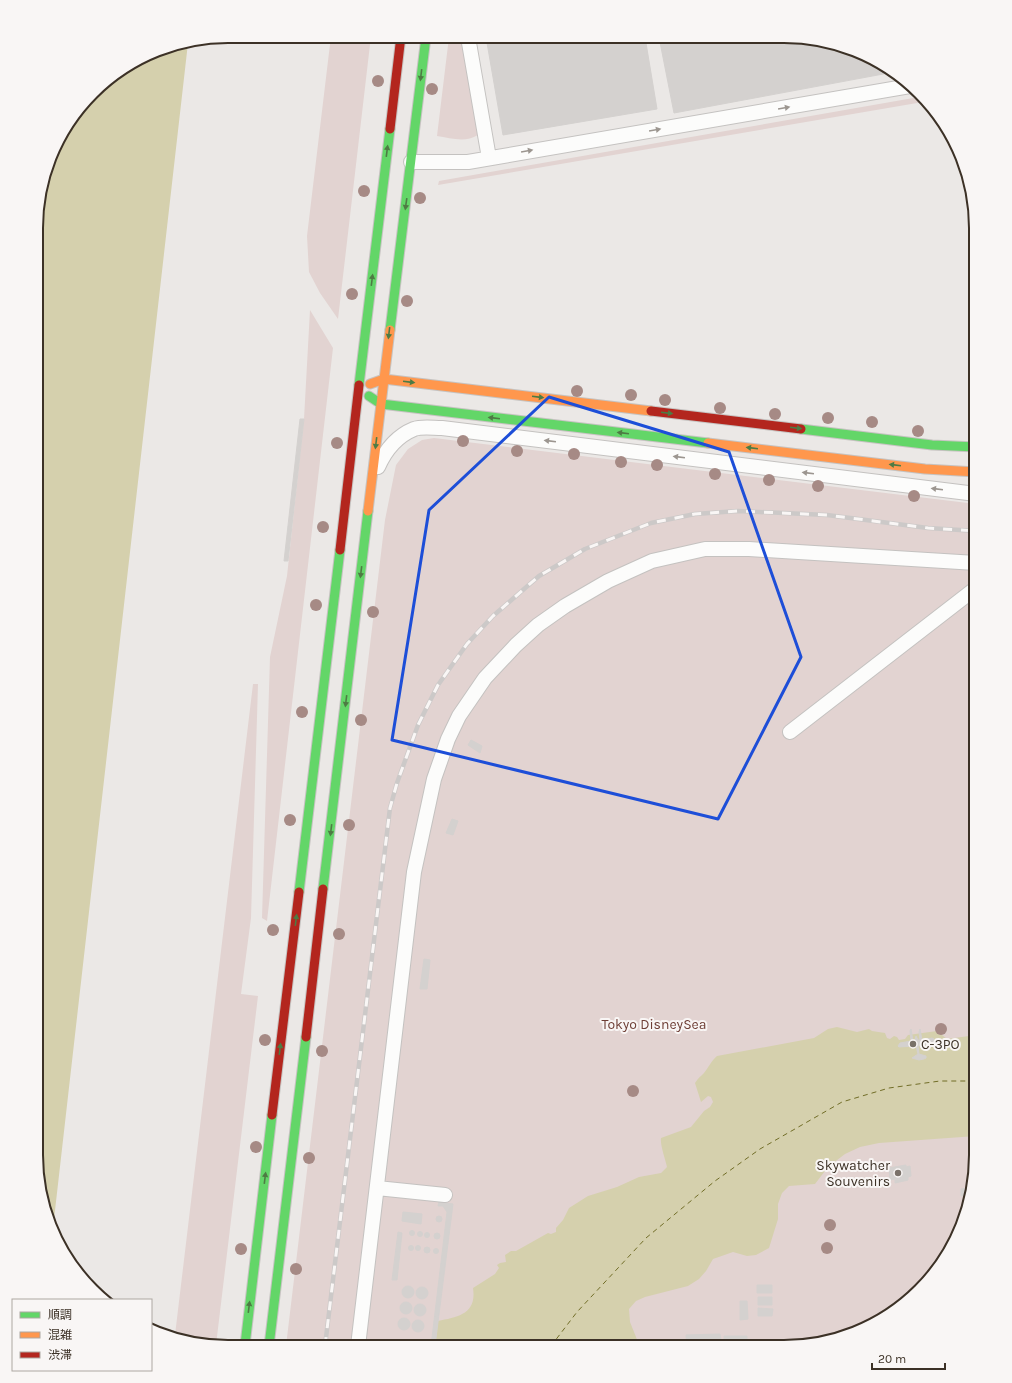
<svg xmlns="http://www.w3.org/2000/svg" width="1012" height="1383" viewBox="0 0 1012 1383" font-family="Karla,'Noto Sans JP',sans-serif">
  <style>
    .green { fill: #e2d3d1 }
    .water { fill: #d5d0ad }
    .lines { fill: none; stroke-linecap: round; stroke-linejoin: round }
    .ferry { stroke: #716d27; stroke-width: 1; stroke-dasharray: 5 4; stroke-linecap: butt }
    .building { fill: #d4d1cf; stroke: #d4d1cf }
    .lane-casing { stroke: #c4c2c0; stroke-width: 16 }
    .fast-casing { stroke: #c6c3c1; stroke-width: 11 }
    .slow-casing { stroke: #c6c3c1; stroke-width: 11 }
    .jam-casing { stroke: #c6c3c1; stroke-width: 11 }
    .lane { stroke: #fcfcfb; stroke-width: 14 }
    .fast { stroke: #63d668; stroke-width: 9 }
    .slow { stroke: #ff974d; stroke-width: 9 }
    .jam { stroke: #b3261e; stroke-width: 9 }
    .rail-casing { stroke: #ccc9c8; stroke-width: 4.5 }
    .rail { stroke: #f9f6f5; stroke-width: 3; stroke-dasharray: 9; stroke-linecap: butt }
    .tree { fill: #a68a85 }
    .oneway { fill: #4e7b44 }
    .oneway2 { fill: #9c9690 }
    .marked { fill: none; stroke: #1d4ed8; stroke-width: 3; stroke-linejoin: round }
    .poi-dot { fill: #797169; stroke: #f9f6f5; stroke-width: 1.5 }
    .labels { text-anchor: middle; stroke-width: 4; stroke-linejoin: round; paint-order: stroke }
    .park-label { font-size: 14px; fill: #6e3e35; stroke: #f9f6f5 }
    .poi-label { font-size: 14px; fill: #3c3126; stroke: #f9f6f5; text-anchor: start }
    .rim { fill: none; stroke: #3c3126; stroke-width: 2 }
  </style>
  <rect width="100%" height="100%" fill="#ebe8e6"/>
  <path class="green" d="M331,36H371L338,319L320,293L309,272L307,236Z
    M449,37H462L478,135C465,143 451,138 437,136Z
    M919,97L923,102L438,185L439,181Z
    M310,310L333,348L267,921L262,918L270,657L287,576L304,419Z
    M434,438L976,504V1168L966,1217L943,1262L911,1299L869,1327L784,1347L286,1346L385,520L396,465L408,449L422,440Z
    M253,684H258L251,918L241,994L258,996L216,1345H203L175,1335Z"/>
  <path class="water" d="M188,43L53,1228L36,1155L38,203L62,132L102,84L166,46Z
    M837,1027L857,1032L869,1029L872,1031L885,1033L887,1038L890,1039L894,1036L897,1037L899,1040L905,1039L908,1035L937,1031L947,1039L969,1036L976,1043V1136L879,1143L860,1147L845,1154L828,1167L815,1184L789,1186L782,1193L778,1204V1219L769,1248L756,1255L747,1256L733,1252L713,1259L706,1271L699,1279L688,1286L645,1297L636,1301L629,1309L630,1322L640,1347L435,1346L438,1321C458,1317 477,1314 473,1288L495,1274L499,1268L497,1265L500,1263L506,1262L505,1255L511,1251H516L548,1233L551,1234L556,1232V1228L563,1220L569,1208L588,1196L617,1187L639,1177L661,1173L667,1167C665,1158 660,1145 661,1138L691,1127L704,1111L710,1107L713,1102L711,1097L708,1096L701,1102L695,1083C698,1078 701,1076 704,1073C709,1067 711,1061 717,1056L814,1038L828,1029Z"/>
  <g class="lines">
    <path class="ferry" d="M551,1346L577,1312L646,1238L715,1181L760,1149L842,1102L889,1088L940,1081H976"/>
  </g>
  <path class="building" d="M486,37H645L657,109L503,135Z
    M659,37L809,38L858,51L894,72L674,113Z
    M300,419H304L288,561H284Z
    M471,740L482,746L480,753L468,745Z
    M452,819L458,821L453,835L446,833Z
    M424,959L430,960L427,989H420Z
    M911,1029L913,1041L915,1040L916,1036L918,1040H920L919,1032L920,1029L922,1040L932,1038L934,1039V1042L932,1044L918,1046L919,1054L926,1056V1058L924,1059L919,1060L912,1058L918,1054L916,1046L899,1047L898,1046L900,1043L911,1041L910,1031Z
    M906,1165V1167L910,1166L911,1176L908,1177V1180L895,1183V1179L890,1180L889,1168Z
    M968,1188V1195L961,1196V1189Z
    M439,1202L453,1204L435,1346H431L447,1212L443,1206H438Z
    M403,1212L422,1214L421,1224L402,1221Z
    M436 1219a3 3 0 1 1 6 0a3 3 0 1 1-6 0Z
    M409.5 1233a2.5 2.5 0 1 1 5 0a2.5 2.5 0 1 1-5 0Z
    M417.5 1234a2.5 2.5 0 1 1 5 0a2.5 2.5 0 1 1-5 0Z
    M398,1232L402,1233L397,1280H392Z
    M424.5 1235a2.5 2.5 0 1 1 5 0a2.5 2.5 0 1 1-5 0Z
    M434 1236a3 3 0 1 1 6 0a3 3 0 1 1-6 0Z
    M415.5 1248a2.5 2.5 0 1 1 5 0a2.5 2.5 0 1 1-5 0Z
    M408.5 1248a2.5 2.5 0 1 1 5 0a2.5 2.5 0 1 1-5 0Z
    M424 1250a3 3 0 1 1 6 0a3 3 0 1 1-6 0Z
    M433.5 1251a2.5 2.5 0 1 1 5 0a2.5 2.5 0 1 1-5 0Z
    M757,1285H772V1293H757Z
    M402 1292a6 6 0 1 1 12 0a6 6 0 1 1-12 0Z
    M416 1293a6 6 0 1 1 12 0a6 6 0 1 1-12 0Z
    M758,1297H772V1305H758Z
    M740,1301H747L748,1319L740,1320Z
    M400 1308a6 6 0 1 1 12 0a6 6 0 1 1-12 0Z
    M414 1310a6 6 0 1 1 12 0a6 6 0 1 1-12 0Z
    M758,1308L773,1309L772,1316H758Z
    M398 1324a6 6 0 1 1 12 0a6 6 0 1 1-12 0Z
    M412 1326a6 6 0 1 1 12 0a6 6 0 1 1-12 0Z
    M720,1334L722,1347H687L686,1335Z
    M724,1336H747V1347H724Z
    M775,1340L776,1347H772V1341Z
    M755,1341H759V1347H755Z
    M761,1341H765L764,1347H761Z
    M766,1341H770V1347H767Z"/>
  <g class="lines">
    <defs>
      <path id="lane" d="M468,37L489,158
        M411,162H468L910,86
        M378,467C385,451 397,436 414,429C422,426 433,428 442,428L976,494
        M790,732L976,588
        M377,1188L445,1195
        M358,1346L414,872L434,779L448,739L459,716L485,678L516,645L538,625L565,606L608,581L652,561L705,549H749L976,563"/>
      <path id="fast" d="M390,330L426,37
        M359,385L390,129
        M369,396L381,404L708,443
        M801,429L932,445L976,447
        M323,889L368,511
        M299,892L340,550
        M245,1345L272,1115
        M269,1346L306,1037"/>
      <path id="slow" d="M370,384L384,379L651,411
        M708,443L925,469L976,472
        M368,511L390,330"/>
      <path id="jam" d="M390,129L401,36
        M651,411L801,429
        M340,550L359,385
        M306,1037L323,889
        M272,1115L299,892"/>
    </defs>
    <use href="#lane" class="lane-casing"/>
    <use href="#fast" class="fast-casing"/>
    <use href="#slow" class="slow-casing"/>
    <use href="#jam" class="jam-casing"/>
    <use href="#lane" class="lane"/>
    <use href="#fast" class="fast"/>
    <use href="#slow" class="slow"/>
    <use href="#jam" class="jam"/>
    <defs>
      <path id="rail" d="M325,1346L390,808L397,783L418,725L438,685L467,644L493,616L539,576L585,549L651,523L695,514L738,511L827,515L928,528L976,531"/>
    </defs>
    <use href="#rail" class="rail-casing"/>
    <use href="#rail" class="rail"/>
  </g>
  <g class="tree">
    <circle cx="378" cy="81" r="6"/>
    <circle cx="432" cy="89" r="6"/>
    <circle cx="364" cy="191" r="6"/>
    <circle cx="420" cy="198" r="6"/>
    <circle cx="352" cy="294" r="6"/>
    <circle cx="407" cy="301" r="6"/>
    <circle cx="577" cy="391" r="6"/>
    <circle cx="631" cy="395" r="6"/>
    <circle cx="665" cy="400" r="6"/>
    <circle cx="720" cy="408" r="6"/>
    <circle cx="775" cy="414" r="6"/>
    <circle cx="828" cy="418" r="6"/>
    <circle cx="872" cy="422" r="6"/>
    <circle cx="918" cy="431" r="6"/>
    <circle cx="463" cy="441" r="6"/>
    <circle cx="337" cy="443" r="6"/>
    <circle cx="517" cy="451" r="6"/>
    <circle cx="574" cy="454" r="6"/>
    <circle cx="621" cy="462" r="6"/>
    <circle cx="657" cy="465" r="6"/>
    <circle cx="715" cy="474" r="6"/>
    <circle cx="769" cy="480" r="6"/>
    <circle cx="818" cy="486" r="6"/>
    <circle cx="914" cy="496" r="6"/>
    <circle cx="323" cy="527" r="6"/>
    <circle cx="316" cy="605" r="6"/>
    <circle cx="373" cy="612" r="6"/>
    <circle cx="302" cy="712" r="6"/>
    <circle cx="361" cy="720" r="6"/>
    <circle cx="290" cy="820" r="6"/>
    <circle cx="349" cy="825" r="6"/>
    <circle cx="273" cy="930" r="6"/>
    <circle cx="339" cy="934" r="6"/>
    <circle cx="941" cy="1029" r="6"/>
    <circle cx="265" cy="1040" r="6"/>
    <circle cx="322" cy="1051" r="6"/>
    <circle cx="633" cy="1091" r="6"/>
    <circle cx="256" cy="1147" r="6"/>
    <circle cx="309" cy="1158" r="6"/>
    <circle cx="830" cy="1225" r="6"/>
    <circle cx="827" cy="1248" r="6"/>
    <circle cx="241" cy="1249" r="6"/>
    <circle cx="296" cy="1269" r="6"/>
  </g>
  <defs><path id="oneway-solid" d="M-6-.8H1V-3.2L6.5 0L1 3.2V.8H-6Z"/></defs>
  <g class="oneway">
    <use href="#oneway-solid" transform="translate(421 75) rotate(97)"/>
    <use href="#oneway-solid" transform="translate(387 151) rotate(-83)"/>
    <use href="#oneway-solid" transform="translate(406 204) rotate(98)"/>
    <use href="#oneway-solid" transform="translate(372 280) rotate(-83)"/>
    <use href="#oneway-solid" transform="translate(389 333) rotate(97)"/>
    <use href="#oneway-solid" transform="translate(409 382) rotate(7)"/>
    <use href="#oneway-solid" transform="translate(538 397) rotate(7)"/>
    <use href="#oneway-solid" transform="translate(667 413) rotate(7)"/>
    <use href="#oneway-solid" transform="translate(494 418) rotate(-173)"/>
    <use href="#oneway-solid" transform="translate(796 428) rotate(7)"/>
    <use href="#oneway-solid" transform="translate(623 433) rotate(-173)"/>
    <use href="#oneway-solid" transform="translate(376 443) rotate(97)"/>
    <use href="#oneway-solid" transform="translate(752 448) rotate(-173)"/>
    <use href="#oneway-solid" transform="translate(895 465) rotate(-173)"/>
    <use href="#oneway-solid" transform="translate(361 572) rotate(97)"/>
    <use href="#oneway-solid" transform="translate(346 701) rotate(97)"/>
    <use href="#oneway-solid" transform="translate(331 830) rotate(97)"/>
    <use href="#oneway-solid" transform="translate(296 920) rotate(-83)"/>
    <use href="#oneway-solid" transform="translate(280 1049) rotate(-83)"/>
    <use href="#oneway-solid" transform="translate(265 1178) rotate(-83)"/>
    <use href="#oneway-solid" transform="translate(249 1307) rotate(-83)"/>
  </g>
  <g class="oneway2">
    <use href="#oneway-solid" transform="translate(784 108) rotate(-10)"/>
    <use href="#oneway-solid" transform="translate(655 130) rotate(-10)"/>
    <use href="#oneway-solid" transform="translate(527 151) rotate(-10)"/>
    <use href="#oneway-solid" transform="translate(550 441) rotate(-173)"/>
    <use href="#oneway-solid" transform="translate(679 457) rotate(-173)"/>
    <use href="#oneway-solid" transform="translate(808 473) rotate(-173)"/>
    <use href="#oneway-solid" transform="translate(937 489) rotate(-173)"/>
  </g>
  <path class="marked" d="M549,397L729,452L801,657L718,819L392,740L429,510Z"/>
  <g class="poi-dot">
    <circle cx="913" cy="1044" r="4"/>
    <circle cx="898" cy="1173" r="4"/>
  </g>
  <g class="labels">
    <g class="park-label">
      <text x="654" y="1029">Tokyo DisneySea</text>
    </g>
    <g class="poi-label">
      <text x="921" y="1049">C-3PO</text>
      <text x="890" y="1170" text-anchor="end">Skywatcher<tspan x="890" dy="16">Souvenirs</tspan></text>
    </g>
  </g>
  <path d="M0 0H1012V1383H0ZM228 43H784A185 185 0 0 1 969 228V1155A185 185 0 0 1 784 1340H228A185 185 0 0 1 43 1155V228A185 185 0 0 1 228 43Z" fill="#f9f6f5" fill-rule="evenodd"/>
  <path class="rim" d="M228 43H784A185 185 0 0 1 969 228V1155A185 185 0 0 1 784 1340H228A185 185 0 0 1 43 1155V228A185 185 0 0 1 228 43Z"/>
  <rect x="12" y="1299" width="140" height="72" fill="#f9f6f5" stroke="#ada7a2"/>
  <rect x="20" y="1312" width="20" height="6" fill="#63d668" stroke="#ada7a2"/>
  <text x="48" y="1319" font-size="12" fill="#3c3126">順調</text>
  <rect x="20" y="1332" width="20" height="6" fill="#ff974d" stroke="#ada7a2"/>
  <text x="48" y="1339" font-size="12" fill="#3c3126">混雑</text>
  <rect x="20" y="1352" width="20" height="6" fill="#b3261e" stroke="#ada7a2"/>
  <text x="48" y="1359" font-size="12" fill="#3c3126">渋滞</text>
  <path d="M872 1363v6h73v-6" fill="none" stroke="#3c3126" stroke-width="2"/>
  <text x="878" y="1363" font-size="12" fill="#3c3126" stroke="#f9f6f5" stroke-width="3" paint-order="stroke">20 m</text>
</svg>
